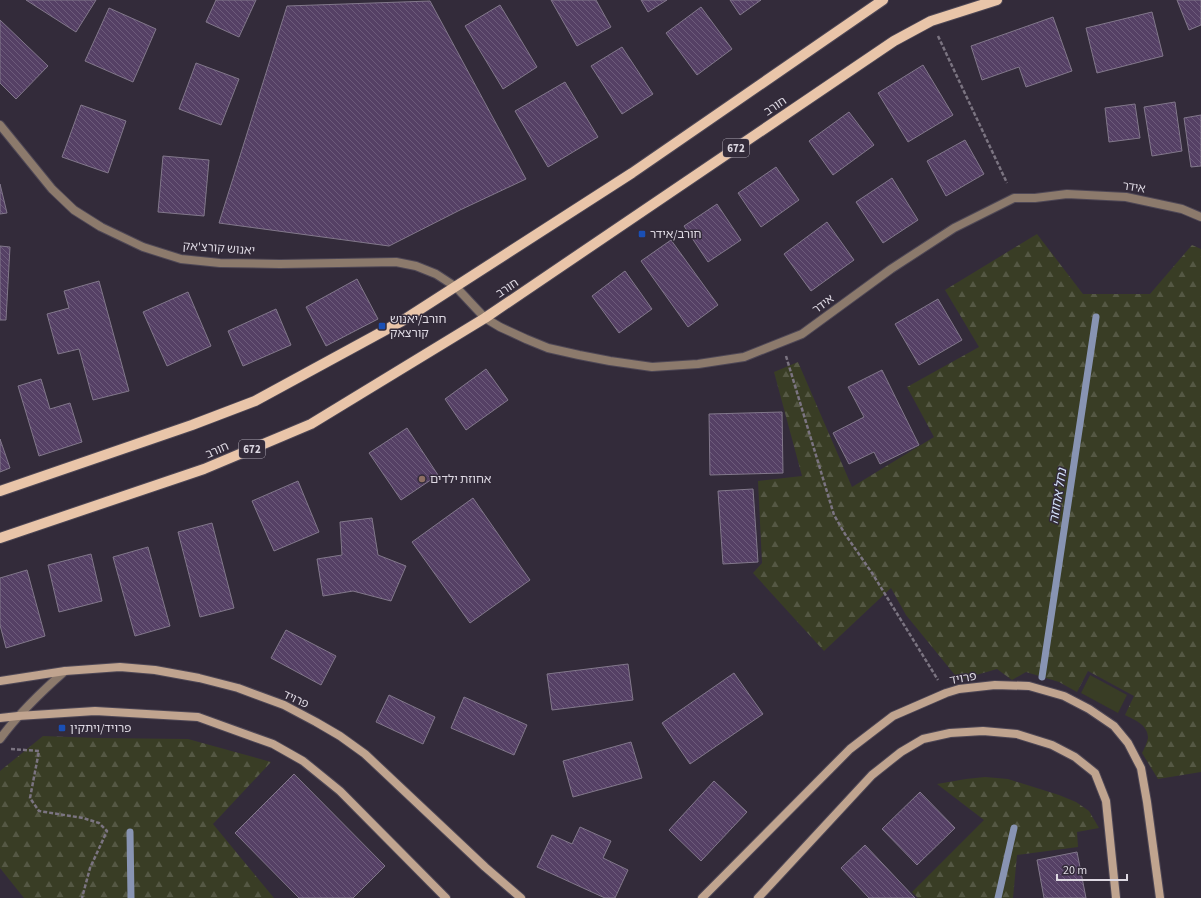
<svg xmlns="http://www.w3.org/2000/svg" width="1201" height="898" viewBox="0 0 1201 898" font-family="'Source Sans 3','Noto Sans Hebrew',sans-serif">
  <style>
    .forest { fill: url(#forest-firs) }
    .pitch { fill: #393d25 }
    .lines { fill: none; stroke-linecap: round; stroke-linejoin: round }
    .stream { stroke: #8894b3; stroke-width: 7 }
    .building { fill: url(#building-back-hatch); stroke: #82788b }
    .minor-casing { stroke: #4e4755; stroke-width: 10 }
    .secondary-casing { stroke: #4e4755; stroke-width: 10 }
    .primary-casing { stroke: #4e4755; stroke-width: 12 }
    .path { stroke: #7b7481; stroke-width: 2.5; stroke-dasharray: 4 2; stroke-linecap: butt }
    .minor { stroke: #8c7a6c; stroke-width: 8 }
    .secondary { stroke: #c0a48f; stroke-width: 8 }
    .primary { stroke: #e9c5a9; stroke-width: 10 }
    .transit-dot { fill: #1a4fb4; stroke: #332b3a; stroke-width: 1.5 }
    .education-dot { fill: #8d6e63; stroke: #332b3a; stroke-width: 1.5 }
    .labels { text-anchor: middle; stroke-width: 3; stroke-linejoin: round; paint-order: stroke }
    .shield { fill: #332b3a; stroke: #aaa4b0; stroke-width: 1 }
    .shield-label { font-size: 11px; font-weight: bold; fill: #ddd8e2 }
    .street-label { font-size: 12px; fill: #ddd8e2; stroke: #332b3a }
    .poi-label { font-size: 12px; fill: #ddd8e2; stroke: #332b3a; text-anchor: start }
    .water-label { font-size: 13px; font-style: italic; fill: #d5e3fc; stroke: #332b3a }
  </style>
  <defs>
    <pattern id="forest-firs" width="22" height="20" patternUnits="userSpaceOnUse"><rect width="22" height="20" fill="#393d25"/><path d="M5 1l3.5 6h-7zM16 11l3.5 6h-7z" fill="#555844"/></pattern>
    <pattern id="building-back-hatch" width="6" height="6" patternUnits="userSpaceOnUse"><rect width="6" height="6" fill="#554065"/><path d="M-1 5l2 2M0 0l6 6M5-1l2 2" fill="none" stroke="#6d5b7b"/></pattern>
  </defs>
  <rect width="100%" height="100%" fill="#332b3a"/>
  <path class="forest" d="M1037,234L1083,294H1150L1192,245L1201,249V772L1158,779L1142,753C1144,749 1147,743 1148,738C1148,725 1135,720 1125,715L1134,696L1088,671L1077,692L1059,682L1026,672L1012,680L997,669L959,680L906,615L891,588L824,651L753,573L762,563L758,481L802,476L774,372L798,362L852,487L934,437L907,387L979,347L945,290Z
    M43,736L97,738L188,739L271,762L213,824L274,898H24L0,868V771Z
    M985,777L1008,779L1059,795L1076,802L1089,811L1099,828L1077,832L1078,847L1017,855L1013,898H918L912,892L984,820L937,784L966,779Z"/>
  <path class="pitch" d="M1090,675L1127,695L1118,713L1081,693Z"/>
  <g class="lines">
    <path class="stream" d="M1042,677L1096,317
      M130,832L131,898
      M998,898L1014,828"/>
  </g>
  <path class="building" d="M26,0H96L76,32Z
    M216,0H256L239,37L206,22Z
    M551,0H596L611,27L577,46Z
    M641,0H667L648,12Z
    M730,0H761L740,15Z
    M1177,0H1201V25L1189,30Z
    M430,1L526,179L460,210L389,246L219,223L287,6Z
    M500,5L537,67L503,89L465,26Z
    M701,7L732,49L697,75L666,33Z
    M109,8L156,29L133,82L85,61Z
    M1152,12L1163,56L1097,73L1086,28Z
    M1053,17L1072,71L1026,87L1019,67L982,80L971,46Z
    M0,20L48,66L16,99L0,83Z
    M622,47L653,94L622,114L591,66Z
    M196,63L239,79L221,125L179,109Z
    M923,65L953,115L908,142L878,93Z
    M565,82L598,137L548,167L515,111Z
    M1175,102L1182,151L1152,156L1144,107Z
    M1135,104L1140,138L1109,142L1105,108Z
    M81,105L126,121L108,173L62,157Z
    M849,112L874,145L833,175L809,141Z
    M1201,115V166L1191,167L1184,118Z
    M965,140L984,174L946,196L927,161Z
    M163,156L209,160L204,216L158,212Z
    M776,167L799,200L761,227L738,193Z
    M892,178L918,220L883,243L856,202Z
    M0,184L7,213L0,214Z
    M717,204L741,240L708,262L684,226Z
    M827,222L854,260L811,291L784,254Z
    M671,240L718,305L688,327L641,261Z
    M0,246L10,247L6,320H0Z
    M625,271L652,309L619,333L592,296Z
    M357,279L378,319L326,346L306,307Z
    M99,281L129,391L93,400L79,349L58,354L47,314L69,308L64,291Z
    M188,292L211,346L167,366L143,312Z
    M938,299L962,340L919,365L895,324Z
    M276,309L291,345L243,366L228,331Z
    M486,369L508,400L466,430L445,399Z
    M882,370L919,445L880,464L874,452L849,464L833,433L864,417L848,387Z
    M41,379L50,409L70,403L82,442L39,456L18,386Z
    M782,412L783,473L710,475L709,414Z
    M407,428L438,475L401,500L369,453Z
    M0,439L10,468L0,472Z
    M298,481L319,532L274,551L252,501Z
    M753,489L758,562L723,564L718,491Z
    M473,498L530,580L470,623L412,542Z
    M372,518L378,555L406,566L391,601L353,591L323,596L317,559L342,555L340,522Z
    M212,523L234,608L200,617L178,532Z
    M148,547L170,626L135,636L113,557Z
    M91,554L102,601L59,612L48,565Z
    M27,570L45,636L6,648L0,625V578Z
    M286,630L336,656L321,685L271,658Z
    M628,664L633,700L552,710L547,674Z
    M734,673L763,714L690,764L662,723Z
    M389,695L435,717L423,744L376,722Z
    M464,697L527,725L514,755L451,728Z
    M631,742L642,778L573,797L563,761Z
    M294,774L385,866L353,898H299L235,833Z
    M714,781L747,812L701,861L669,830Z
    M920,792L955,828L917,865L882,829Z
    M580,827L611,841L603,858L628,870L615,898H605L537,867L552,835L572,844Z
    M865,845L915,898H869L841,868Z
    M1077,852L1086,898H1044L1037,860Z"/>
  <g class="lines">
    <defs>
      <path id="minor" d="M0,125L52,189L74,210L101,227L143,247L181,259L220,263L280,264L396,262L416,266L436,274L456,287L485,318L500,327L526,339L548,348L579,355L610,361L652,367L698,364L744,357L802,334L891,269L954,228L1014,198H1035L1067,194L1126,197L1182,209L1201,217
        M0,739C19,713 41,692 65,671"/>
      <path id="secondary" d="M0,681L65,671L120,667L155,670L199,678L238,688L284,705L316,722L340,736L365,754L485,867L521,898
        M0,718L18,716L95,711L198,717L273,744L303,761L340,791L446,898
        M702,898L850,749L893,716L946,693L959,689L995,685L1029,686L1064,696L1089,709L1114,726L1128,743L1141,768L1147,802L1160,898
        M758,898L872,775L901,752L923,739L950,733L983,731L1017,734L1052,745L1075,757L1095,773L1106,801L1116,898"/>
      <path id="primary" d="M0,491L192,425L255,401L402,321L632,173L883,0
        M0,538L204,469L311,424L485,318L894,41L931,21L997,0"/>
    </defs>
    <use href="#minor" class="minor-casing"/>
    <use href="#secondary" class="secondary-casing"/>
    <use href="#primary" class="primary-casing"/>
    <path class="path" d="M938,36L1007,183
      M786,356L834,515L845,534L872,573L938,680
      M11,749L39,751L30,798L39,811L83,818L99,823L107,831L90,868L82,898"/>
    <use href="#minor" class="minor"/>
    <use href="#secondary" class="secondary"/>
    <use href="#primary" class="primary"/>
  </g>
  <g class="transit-dot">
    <rect x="638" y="230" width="8" height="8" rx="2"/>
    <rect x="378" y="322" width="8" height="8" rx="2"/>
    <rect x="58" y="724" width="8" height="8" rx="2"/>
  </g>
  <circle class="education-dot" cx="422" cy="479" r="4"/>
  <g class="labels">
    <g class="shield">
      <rect x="723" y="139" width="26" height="18" rx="3"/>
      <rect x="239" y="440" width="26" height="18" rx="3"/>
    </g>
    <g class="shield-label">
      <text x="736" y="152">672</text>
      <text x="252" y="453">672</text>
    </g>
    <g class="street-label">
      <text transform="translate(775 106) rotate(-34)" y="4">חורב</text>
      <text transform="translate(1134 187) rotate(9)" y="4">אידר</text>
      <text transform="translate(219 248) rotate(4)" y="4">יאנוש קורצ'אק</text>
      <text transform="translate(507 288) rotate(-34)" y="4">חורב</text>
      <text transform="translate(823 304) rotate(-36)" y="4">אידר</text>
      <text transform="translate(217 450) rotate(-23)" y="4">חורב</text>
      <text transform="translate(963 678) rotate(-10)" y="4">פרויד</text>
      <text transform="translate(296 699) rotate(25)" y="4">פרויד</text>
    </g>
    <g class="poi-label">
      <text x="650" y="238">חורב/אידר</text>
      <text x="390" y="323">חורב/יאנוש<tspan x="390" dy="14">קורצאק</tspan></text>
      <text x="430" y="483">אחוזת ילדים</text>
      <text x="70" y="732">פרויד/ויתקין</text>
    </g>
    <g class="water-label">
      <text transform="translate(1057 496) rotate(-81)" y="5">נחל אחוזה</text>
    </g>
  </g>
  <path d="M1057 874v6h70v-6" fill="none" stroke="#ddd8e2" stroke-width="2"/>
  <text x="1063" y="874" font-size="12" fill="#ddd8e2" stroke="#332b3a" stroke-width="3" paint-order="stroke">20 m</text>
</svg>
